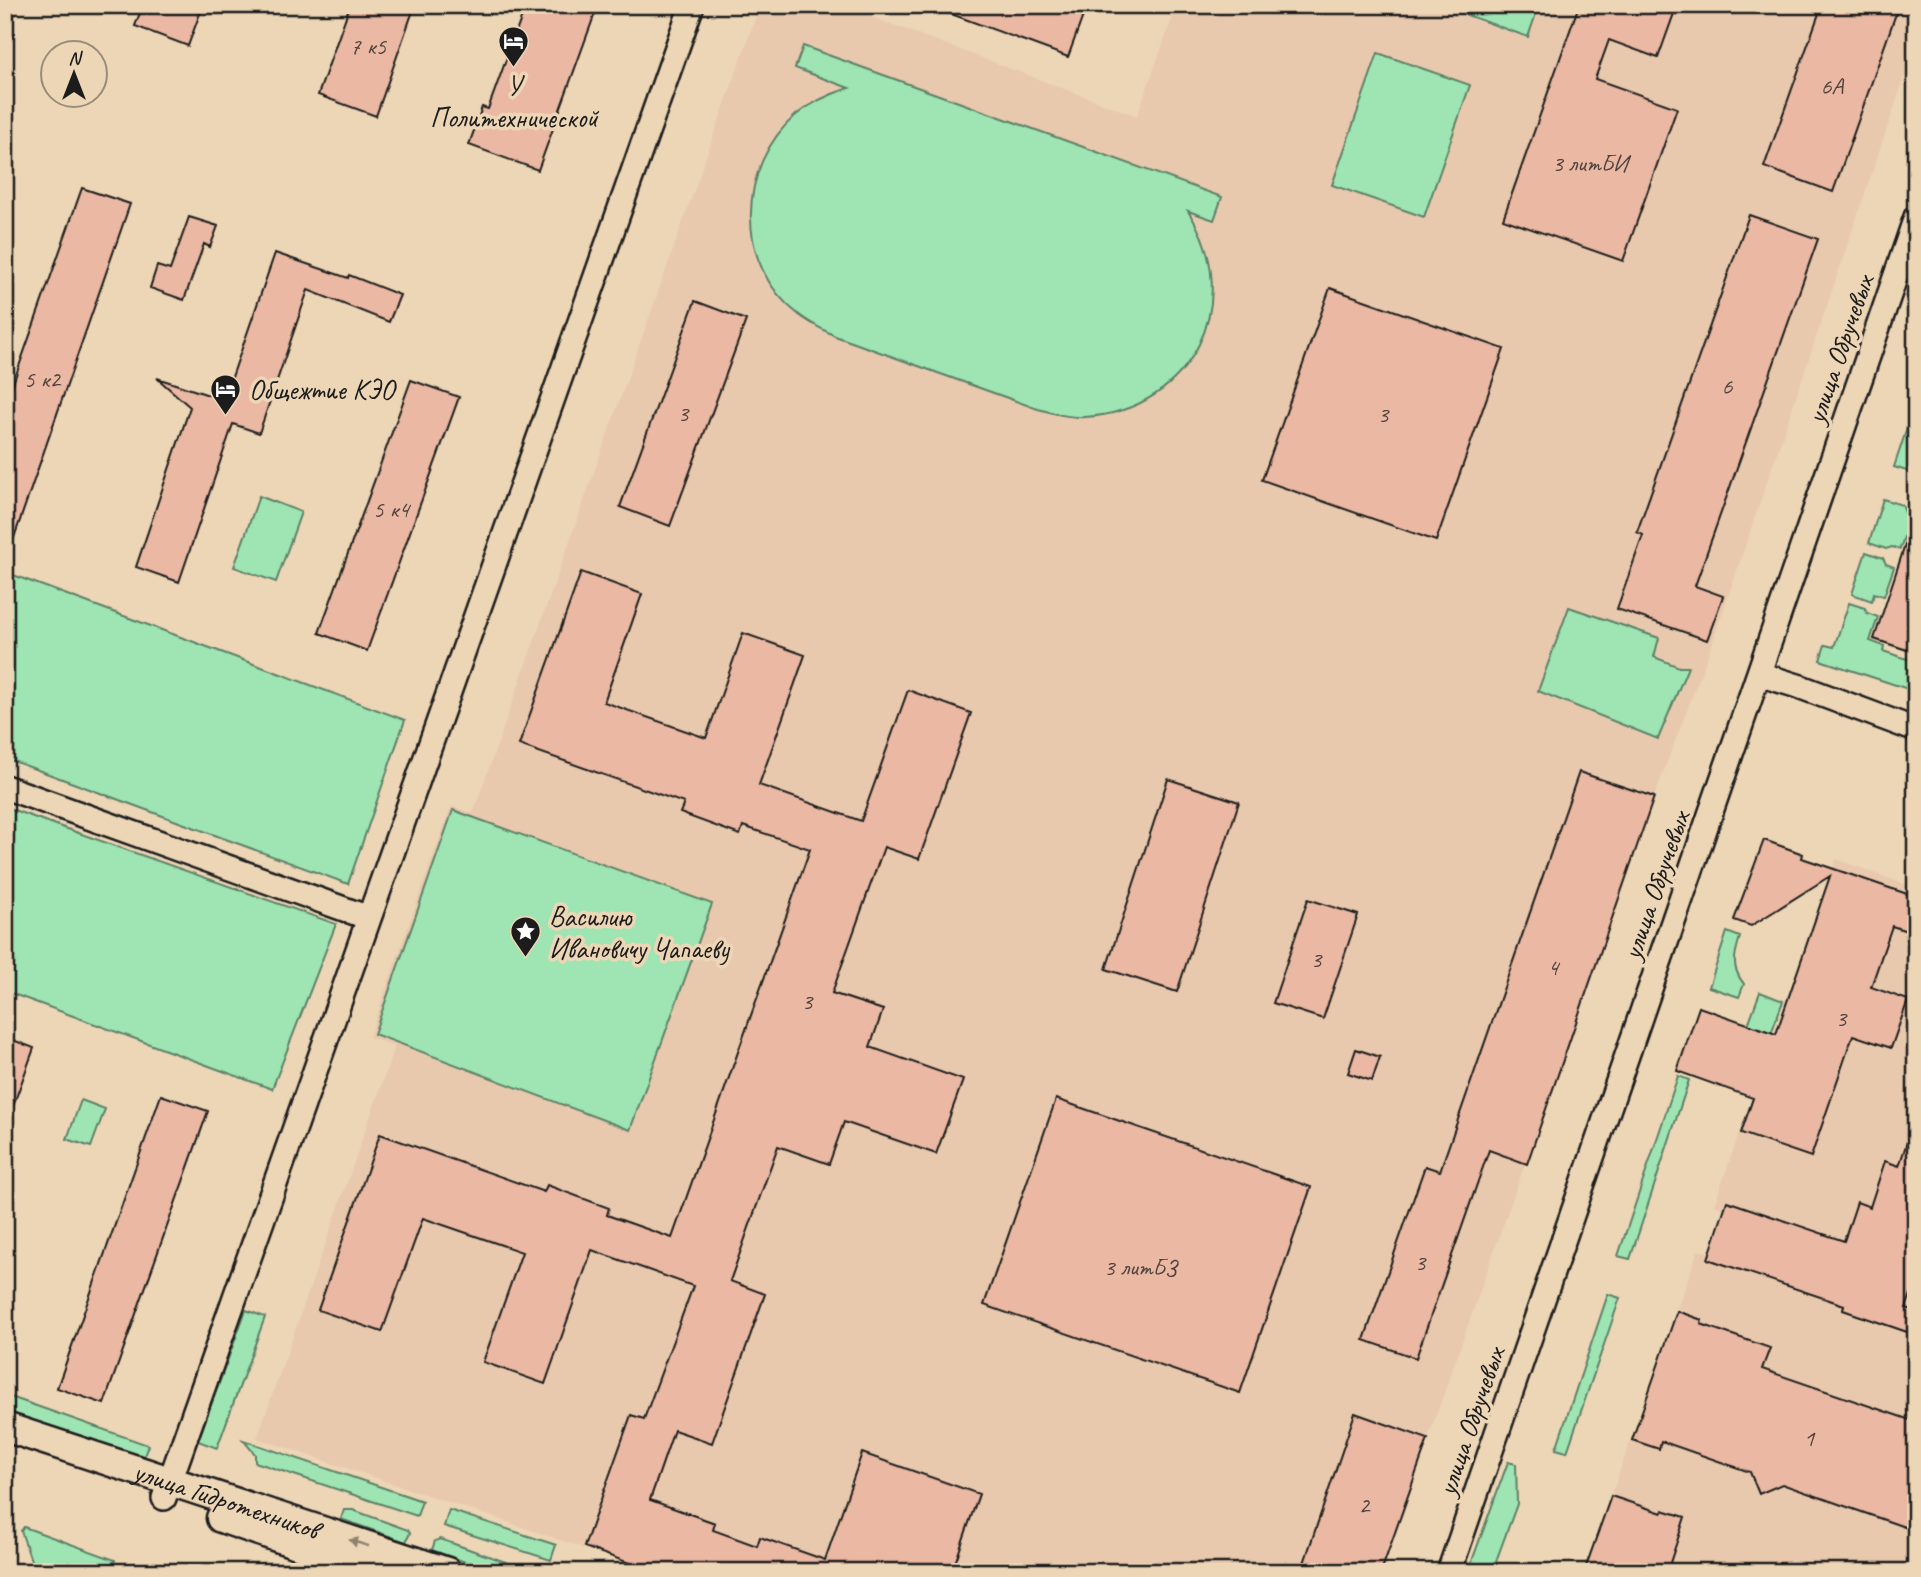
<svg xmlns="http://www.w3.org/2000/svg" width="1921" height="1577" viewBox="0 0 1921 1577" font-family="Caveat,sans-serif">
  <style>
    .built { fill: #e8c9ad }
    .green { fill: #9ee5b3; stroke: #5d8068; stroke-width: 2 }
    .building { fill: #eab8a3; stroke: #1c1c1c; stroke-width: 2 }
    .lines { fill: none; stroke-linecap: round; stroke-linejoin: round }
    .minor-casing { stroke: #1c1c1c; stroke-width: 28 }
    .tertiary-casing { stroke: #1c1c1c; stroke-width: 33 }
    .minor { stroke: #edd6b6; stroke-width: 23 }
    .tertiary { stroke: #edd6b6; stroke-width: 28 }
    .oneway { fill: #8f8271 }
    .labels { text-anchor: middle; stroke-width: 7; stroke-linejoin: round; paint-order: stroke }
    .number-label { font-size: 24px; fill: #50433e }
    .poi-label { font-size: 28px; fill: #1c1c1c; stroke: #edd6b6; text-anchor: start }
    .street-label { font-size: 28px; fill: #1c1c1c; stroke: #edd6b6 }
  </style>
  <rect width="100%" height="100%" fill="#edd6b6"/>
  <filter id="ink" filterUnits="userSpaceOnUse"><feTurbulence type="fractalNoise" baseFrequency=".0143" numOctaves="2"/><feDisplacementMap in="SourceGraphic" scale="14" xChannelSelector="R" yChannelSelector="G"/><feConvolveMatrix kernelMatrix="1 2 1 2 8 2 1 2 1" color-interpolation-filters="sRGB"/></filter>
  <g filter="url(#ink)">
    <path class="built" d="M760,5H840L1137,116L1177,5H1916V43L1712,644L1654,797L1381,1572H655L257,1438L395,1046L369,1037L451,806L473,813Z
      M1836,859L1916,888V1572H1584L1698,1250L1710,1253L1724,1209L1714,1205Z"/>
    <path class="green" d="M1439,5H1539L1528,37Z
      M803,46L1222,197L1214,220L1188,211C1246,299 1193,411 1085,417C1069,418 1053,413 1038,409L835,336C822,329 809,323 798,314C734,265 737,166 796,115C812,102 830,94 849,88L795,68Z
      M1378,53L1470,85L1424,217L1332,185Z
      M1914,407L1916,408V474L1894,467Z
      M259,496L301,512L276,582L234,567Z
      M1883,499L1902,505L1906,515L1911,516L1900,549L1892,547L1886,549L1869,543Z
      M1866,552L1883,558L1886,564L1894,567L1884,596L1874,593L1872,601L1852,594Z
      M5,572L405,720L348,884L5,758Z
      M1849,603L1865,608L1867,613L1878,617L1870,641L1884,646L1883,651L1916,662V677L1911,690L1820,660L1825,645L1834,647Z
      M1569,607L1659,638L1654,657L1679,667H1688L1658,739L1538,691Z
      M5,807L336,924L272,1089L5,991Z
      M453,810L712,904L630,1130L374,1034Z
      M1727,932L1740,937C1734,956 1731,968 1744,984L1739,997L1709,987Z
      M1760,992L1783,1001L1755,1077L1732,1068Z
      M1678,1076L1689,1080L1630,1259L1618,1256Z
      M81,1100L105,1109L91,1147L67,1139Z
      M1608,1294L1620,1298L1567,1452L1556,1449Z
      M246,1310L265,1317L217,1448L198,1441Z
      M5,1395L148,1445L142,1462L5,1414Z
      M243,1440L422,1501L417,1516L255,1462V1454Z
      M1508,1462L1516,1464L1517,1504L1492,1572H1468Z
      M344,1510H353L408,1530L410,1533L406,1542L341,1519Z
      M449,1510L556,1545L551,1560L444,1526Z
      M24,1527L115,1560L111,1572H35L21,1531Z
      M440,1539L534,1572H493L432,1550L435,1541Z"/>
    <path class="building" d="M143,5H203L188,46L135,26Z
      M350,5H415L376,116L318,95Z
      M526,5H598L538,170L469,145L482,107L488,109Z
      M935,5H1087L1068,57L935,8Z
      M1579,5H1677L1658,58L1609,40L1595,79L1677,108L1623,261L1503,219Z
      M1822,5H1899L1833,192L1764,167Z
      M82,188L130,204L9,552L5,551V406Z
      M1749,215L1818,239L1695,586L1723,596L1707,640L1617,609L1643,535L1637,532Z
      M189,217L218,226L210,247L204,244L184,300L150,288L157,266L170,270Z
      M275,253L348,278L349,275L400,295L389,322L308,290L259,433L233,424L179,582L136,567L190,407L157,378L224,400Z
      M1330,288L1504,349L1436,541L1262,480Z
      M695,301L746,320L670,526L620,507Z
      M411,380L459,397L367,651L319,633Z
      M1912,524L1916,525V653L1874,639Z
      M581,572L642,594L604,702L706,738L743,633L805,655L759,785L861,821L908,690L971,713L919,859L884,847L832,993L883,1010L870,1047L963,1080L936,1154L844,1122L829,1164L778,1146L730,1281L765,1294L712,1443L674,1430L650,1500L715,1523L713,1530L757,1546L760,1537L825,1560L862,1453L979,1494L952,1572H655L584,1547L631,1415L644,1419L693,1286L592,1250L545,1384L483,1362L522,1252L423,1218L382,1332L318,1310L380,1134L544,1192L547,1185L609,1208L607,1215L672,1238L810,849L743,826L740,835L680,813L684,803L519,745Z
      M1579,772L1654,797L1527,1164L1489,1150L1416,1358L1364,1340L1425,1166L1440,1171Z
      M1168,779L1239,802L1177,992L1106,969Z
      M1764,840L1803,854L1802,858L1916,897V934L1892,926L1871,987L1908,1000L1891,1048L1853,1035L1811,1157L1741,1133L1753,1098L1677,1071L1699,1007L1776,1034L1830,876L1751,926L1734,920Z
      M1308,899L1358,915L1323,1019L1273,1003Z
      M5,1037L34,1048L8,1120H5Z
      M1356,1049L1380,1057L1372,1081L1348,1073Z
      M161,1095L208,1111L104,1404L57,1388Z
      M1056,1099L1311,1187L1240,1393L984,1305Z
      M1912,1127H1916V1280L1906,1308L1916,1311V1335L1843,1310L1844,1305L1708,1259L1727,1201L1844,1241L1857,1202L1870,1207L1885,1161L1899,1166Z
      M1677,1311L1702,1320L1701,1324L1770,1348L1762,1369L1916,1422V1531L1782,1484L1759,1494L1750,1472L1661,1441L1659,1449L1632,1440Z
      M1355,1413L1428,1439L1381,1572H1301Z
      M1611,1496L1662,1513L1663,1510L1685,1517L1667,1572H1584Z"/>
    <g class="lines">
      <defs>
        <path id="minor" d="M1759,674L1801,687L1916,730
          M5,787L369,918
          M164,1498L692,5
          M1449,1572L1916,217"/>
        <g id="tertiary">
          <path id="s1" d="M5,1427L447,1572"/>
          <path d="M221,1518L379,1572"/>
        </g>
      </defs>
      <use href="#minor" class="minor-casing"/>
      <use href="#tertiary" class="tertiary-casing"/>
      <use href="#minor" class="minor"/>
      <use href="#tertiary" class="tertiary"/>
    </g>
    <defs><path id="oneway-solid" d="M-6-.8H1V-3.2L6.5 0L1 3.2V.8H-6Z" transform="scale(1.75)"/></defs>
    <use class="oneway" href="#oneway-solid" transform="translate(359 1543) rotate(-162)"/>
  </g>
  <defs>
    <symbol id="hotel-pin" viewBox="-11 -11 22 30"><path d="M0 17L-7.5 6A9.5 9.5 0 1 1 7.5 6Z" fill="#1c1c1c" stroke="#edd6b6"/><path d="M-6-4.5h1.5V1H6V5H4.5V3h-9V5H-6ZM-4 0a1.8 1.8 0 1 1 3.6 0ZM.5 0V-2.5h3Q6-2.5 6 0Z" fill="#fff"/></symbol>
    <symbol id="sight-pin" viewBox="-11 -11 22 30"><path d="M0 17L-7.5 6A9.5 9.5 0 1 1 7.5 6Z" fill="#1c1c1c" stroke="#edd6b6"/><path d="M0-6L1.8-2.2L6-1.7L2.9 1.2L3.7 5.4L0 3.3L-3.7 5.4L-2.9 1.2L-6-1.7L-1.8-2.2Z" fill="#fff"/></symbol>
  </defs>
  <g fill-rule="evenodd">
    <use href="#hotel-pin" x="496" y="24" width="35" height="47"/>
    <use href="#hotel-pin" x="208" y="372" width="35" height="47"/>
    <use href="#sight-pin" x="508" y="914" width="35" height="47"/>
  </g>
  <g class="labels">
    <g class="number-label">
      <text x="368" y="54">7 к5</text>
      <text x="1832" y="94">6А</text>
      <text x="1590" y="171">3 литБИ</text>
      <text x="42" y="387">5 к2</text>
      <text x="1727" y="394">6</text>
      <text x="683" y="421">3</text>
      <text x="1383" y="422">3</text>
      <text x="391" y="517">5 к4</text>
      <text x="1316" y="967">3</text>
      <text x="1553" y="975">4</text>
      <text x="807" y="1009">3</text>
      <text x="1841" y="1026">3</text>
      <text x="1420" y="1270">3</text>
      <text x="1140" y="1275">3 литБЗ</text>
      <text x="1809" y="1446">1</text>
      <text x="1364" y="1513">2</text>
    </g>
    <g class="poi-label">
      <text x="514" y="95" text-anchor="middle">У<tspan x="514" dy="32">Политехнической</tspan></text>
      <text x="249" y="399">Общежтие КЭО</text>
      <text x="549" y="926">Василию<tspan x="549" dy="32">Ивановичу Чапаеву</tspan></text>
    </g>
    <g class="street-label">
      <text transform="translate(1839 349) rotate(-71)" y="10">улица Обручевых</text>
      <text transform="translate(1655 885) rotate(-71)" y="10">улица Обручевых</text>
      <text transform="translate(1470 1421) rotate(-71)" y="10">улица Обручевых</text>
      <text dy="10" stroke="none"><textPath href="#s1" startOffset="233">улица Гидротехников</textPath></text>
    </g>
  </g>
  <rect width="1921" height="1577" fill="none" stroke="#edd6b6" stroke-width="28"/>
  <rect x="14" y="14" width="1893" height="1549" fill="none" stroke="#1c1c1c" stroke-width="2.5" filter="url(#ink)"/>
  <g transform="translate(74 74)"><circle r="33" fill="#edd6b6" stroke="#998c78" stroke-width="2"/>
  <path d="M0-5L12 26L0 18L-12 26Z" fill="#1c1c1c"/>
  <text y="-10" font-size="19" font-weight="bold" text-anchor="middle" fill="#1c1c1c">N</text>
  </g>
</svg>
